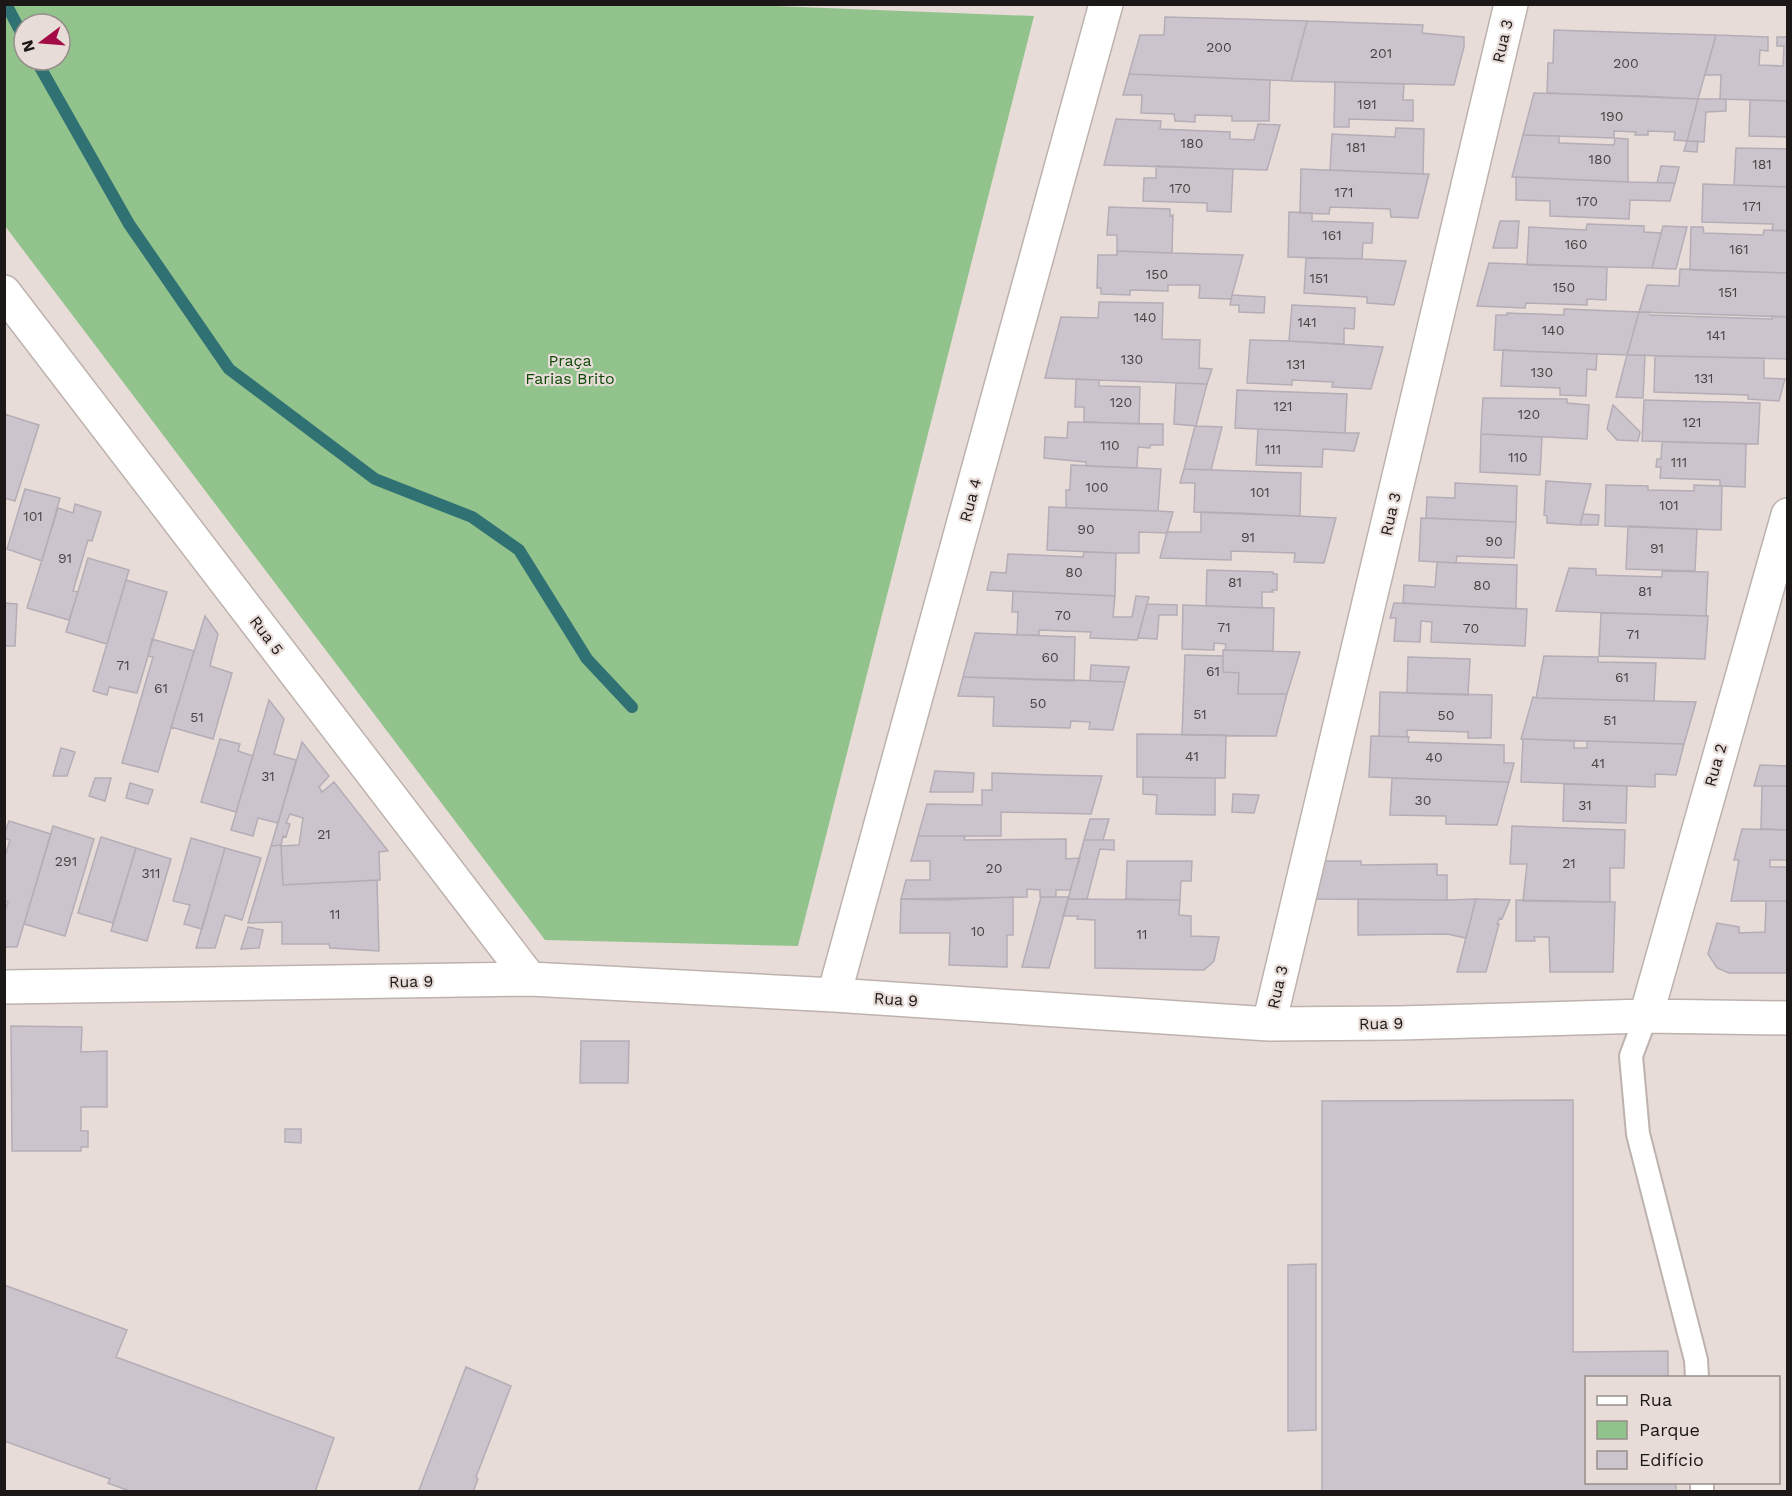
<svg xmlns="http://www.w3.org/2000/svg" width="1792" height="1496" viewBox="0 0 1792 1496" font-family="'Work Sans',sans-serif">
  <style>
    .green { fill: #93c38d; fill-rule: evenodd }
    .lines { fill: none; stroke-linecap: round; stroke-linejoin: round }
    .stream { stroke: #307273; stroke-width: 12 }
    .building { fill: #cbc4cc; stroke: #b4adb6; stroke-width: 1.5 }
    .lane-casing { stroke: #bdb2ad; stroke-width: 26 }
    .street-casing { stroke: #bdb2ad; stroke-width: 36 }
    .lane { stroke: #fff; stroke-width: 22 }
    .street { stroke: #fff; stroke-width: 33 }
    .labels { text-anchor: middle; stroke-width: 4.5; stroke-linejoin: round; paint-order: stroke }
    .number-label { font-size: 14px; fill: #484344 }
    .street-label { font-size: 16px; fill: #1c1817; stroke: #e8dcd8 }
    .park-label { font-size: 16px; fill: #0e4a07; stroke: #e8dcd8 }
  </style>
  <rect width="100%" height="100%" fill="#e8dcd8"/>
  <path class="green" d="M725,4L1034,16L798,946L545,940L5,226V5ZM24,24H60V60H24Z"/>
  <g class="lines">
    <path class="stream" d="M6,4L24,38
      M36,60L129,224L229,369L375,479L472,517L519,550L587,659L632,707"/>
  </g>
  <path class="building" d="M1165,17L1240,19L1307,21L1291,81L1129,74L1140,35H1164Z
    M1307,21L1423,25L1422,33L1464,37V47L1454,85L1291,81Z
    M1554,30L1645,33L1716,35L1698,99L1547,93L1548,63H1553Z
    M1716,35L1768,37V51L1760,50L1759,65L1783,66L1784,46H1777V37H1788V101L1720,99L1721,75H1705Z
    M1129,74L1270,80L1269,121H1232V116L1195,115V122L1175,121L1174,114L1141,113L1142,95H1123Z
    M1335,82L1404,84L1403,100H1413V121L1349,119V127H1334Z
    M1534,93L1640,96L1698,99L1687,141L1674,140L1675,132L1648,131V135H1635L1636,132L1614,131V138L1523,135Z
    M1698,99H1726V111L1706,112L1704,142L1687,141Z
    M1750,100L1788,101V137L1749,136Z
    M1116,119L1161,121L1160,129L1230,132V139L1254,140L1258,124L1280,125L1267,170L1104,165Z
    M1396,128L1424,129L1423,174L1330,170L1332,134L1395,137Z
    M1523,135L1559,136V143L1614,145L1615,138L1628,139V182L1512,177Z
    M1687,141H1698L1697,152L1684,151Z
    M1736,148L1788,149V187L1734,185Z
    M1156,166L1233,169L1231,212L1207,211V203L1143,201L1144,178H1156Z
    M1661,166L1679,167L1675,183H1657Z
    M1301,169L1423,174H1429L1418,218L1391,217L1390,209L1330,207L1329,214L1300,213Z
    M1516,177L1628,182L1675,183L1670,201L1630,200L1629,219L1550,216V201L1516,200Z
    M1703,184L1788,187V231L1772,230L1773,224L1702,222Z
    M1109,207L1170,209V216L1173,215L1172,253L1117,251V235H1107Z
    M1289,212L1312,213V221L1373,223L1372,243H1363L1362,259L1288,257Z
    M1500,221H1519L1517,248H1493Z
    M1587,224L1644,226V232L1661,233L1652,268L1527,265L1529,227L1586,230Z
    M1663,226L1687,227L1676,269L1652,268Z
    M1691,227H1703L1704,233L1763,235L1764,230L1788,231V273L1690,270Z
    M1117,251L1172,253L1243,255L1231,299L1199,298L1200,285H1168V291L1130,290V295L1101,294V288H1097L1098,255H1117Z
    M1306,258L1362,259L1406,261L1394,305L1367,303V297L1304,293Z
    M1489,263L1607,267L1606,300L1587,299V305L1526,303L1525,308L1477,306Z
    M1680,269L1788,273V317L1639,312L1647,285L1679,286Z
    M1232,295L1265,297L1264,313L1239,312V305H1230Z
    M1099,302L1163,303L1162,339L1200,340L1199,368L1212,369L1207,384L1045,378L1061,317L1098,318Z
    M1292,305L1355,308L1354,329L1344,328V344L1289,341Z
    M1564,309L1639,312L1627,355L1494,350L1496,315H1507V313L1564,315Z
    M1639,312H1650V315L1772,319V316L1788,317V359L1627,355Z
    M1250,340L1289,341L1383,347L1371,389L1332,387L1333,382L1292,380V385L1247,383Z
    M1503,350L1597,354L1596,370L1587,369L1586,396L1560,395V388L1501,386Z
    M1627,355H1645L1643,398L1616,397Z
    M1655,356L1764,358V378L1785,379L1779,401L1748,399V395L1654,392Z
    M1076,379L1099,380V386L1140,387L1139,424L1084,422V407H1075Z
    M1176,383L1207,384L1196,426L1174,424Z
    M1237,390L1347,394L1345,433L1235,428Z
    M1483,398L1567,399V403L1589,405L1587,439L1481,434Z
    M1644,400L1760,403L1758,444L1642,441Z
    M1613,405L1640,432L1638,441L1617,440L1607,429Z
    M4,414L39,425L15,501L4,498Z
    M1068,422L1163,424V445H1150V448L1138,447L1137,468H1135L1086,466V462L1044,458L1045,437L1067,438Z
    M1195,426L1222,427L1211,470L1184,469Z
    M1258,429L1345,433H1359L1354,451L1323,449L1322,467L1256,465Z
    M1481,434L1542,437L1540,475L1480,472Z
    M1662,442L1746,444L1745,487L1720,486V480L1660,478L1661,467H1656L1657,459H1661Z
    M1071,465L1161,469L1158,511L1066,508V490H1070Z
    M1184,469L1301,473L1300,516L1194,512L1195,483H1180Z
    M1546,481L1591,484L1580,525L1547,523V516L1544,515Z
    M1455,483L1517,486L1516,522L1426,518L1427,497L1455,498Z
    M1606,485L1648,486V490L1694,491V485L1722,486L1721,530L1605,526Z
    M25,489L60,498L42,561L7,549Z
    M75,504L101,512L92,541L88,540L73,591L78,592L69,620L27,608L58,508L73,513Z
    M1049,507L1158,511L1173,512L1167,533L1139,532V553H1116L1047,550Z
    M1201,512L1237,513L1336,518L1324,563L1294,562L1295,553L1231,551V560L1160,558L1167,532H1201Z
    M1583,514L1599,515L1598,525H1580Z
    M1421,518L1516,522L1514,558L1457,556L1456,563L1419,561Z
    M1628,526L1697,529L1695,571L1626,569Z
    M1084,552L1116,553L1115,596L987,590L991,572L1006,573L1008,554L1083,557Z
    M88,558L129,570L107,644L66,632Z
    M1437,562L1517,565L1516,609L1403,603L1404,585L1435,587Z
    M1569,568L1596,569V575L1662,577V571L1708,572L1706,616L1556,611Z
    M1207,570L1273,572V574H1277V590H1272L1273,592H1262V608L1206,606Z
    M126,580L167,592L137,693L109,687L107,695L93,691Z
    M1013,591L1115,596L1113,617H1132L1136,596L1149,597L1137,640L1090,638L1091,632L1039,630V635H1017L1018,612H1012Z
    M4,603L17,604L15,646H4Z
    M1394,603L1527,609L1525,646L1431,642L1432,622L1421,621L1420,642L1394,641L1396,618H1390Z
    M1147,604L1177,605V615H1159L1157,639L1138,638Z
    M1183,605L1274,608L1273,651L1225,650L1226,644L1214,643V650L1182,649Z
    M1601,613L1708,616L1705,659L1599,656Z
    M205,616L218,634L210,666L232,673L213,739L171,727Z
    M975,633L1075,637L1074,681L963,677Z
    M152,639L194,651L158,772L122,763L153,657L148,656Z
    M1223,650L1300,652L1287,694H1238L1239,673L1223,672Z
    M1185,655L1223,656V672L1239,673L1238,694H1287L1276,736L1182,735Z
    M1544,656L1598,657V662L1656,663L1654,701L1536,698Z
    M1408,657L1470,659L1468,695L1407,693Z
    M1091,665L1129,667L1125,682L1090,681Z
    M963,677L1072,680L1125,682L1113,730L1089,729L1090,722L1071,721L1070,728L993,726L994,697L958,696Z
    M1380,692L1492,695L1491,738H1468V732L1407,730V737L1379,736Z
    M1533,697L1536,698L1696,702L1684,744L1521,739Z
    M269,700L284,719L274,754L296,760L278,823L258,818L253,836L231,830Z
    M1137,734L1226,735L1225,778L1137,777Z
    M1371,736L1409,737L1408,742L1504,745V763H1514L1509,782L1369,777Z
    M220,739L240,744L238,751L253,756L236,812L201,802Z
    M1523,739L1574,741V748H1587V741L1684,744L1676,775L1655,774V787L1521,782Z
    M302,742L329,776L319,787L322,792L334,782L388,851L379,852L380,880L283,885L281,846L299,845L303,818L290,814L286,823L290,824L286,837L283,836L281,845L271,846Z
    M61,748L75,752L67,776H53Z
    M1760,765L1788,766V786H1754Z
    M935,771L974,773L973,792H930Z
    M992,773L1052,775L1102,776L1091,814L1001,812V836H918L927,804L982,805V790H992Z
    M1143,777L1215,778V815L1156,814L1157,795L1143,794Z
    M95,778H111L105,801L89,796Z
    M1392,778L1509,782L1497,825L1446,824V816L1390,815Z
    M130,783L153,790L148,804L126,798Z
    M1564,784L1627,786L1626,823L1563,821Z
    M1762,786H1788V830L1761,829Z
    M1233,794L1259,795L1254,813L1232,812Z
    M1090,819H1109L1103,840H1084Z
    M9,821L51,834L17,947H4V914L8,902L4,901V859L10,840L4,838V835Z
    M53,826L94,839L65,936L24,924Z
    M1512,826L1625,830L1624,868H1610V902L1523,901L1527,864H1510Z
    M1742,829L1788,830V860H1770V867H1788V901H1731L1739,860H1734Z
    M918,836H965L964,840L1066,839V859L1080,858L1070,890H1056V897H1040V890L1027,889V897L901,899L906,880H930V861H911Z
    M101,837L136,848L113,923L78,913Z
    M191,838L225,848L202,929L184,924L190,905L173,901Z
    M1084,840H1114V850L1100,849L1087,899H1068Z
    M281,845L283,885L377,880L379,951L330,948L329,944H282V922L248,923L271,846Z
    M136,848L171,859L147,941L111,931Z
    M225,848L261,858L242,920L225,915L215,948H196Z
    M1127,861H1192L1191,881H1181L1180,900L1126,899Z
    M1324,861H1361V865L1437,864V875H1447V900L1312,899Z
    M1013,897V935H1007V967L949,965L950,933H900L901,899L945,900Z
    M1041,897H1069L1049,968L1022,967Z
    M1068,899L1180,900L1179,915L1191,916V936L1219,937L1214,961L1204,970L1095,968V920L1077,919L1078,916H1063Z
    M1358,899L1447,900L1476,899L1466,938L1447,934L1358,935Z
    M1476,899L1510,900L1502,919L1500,918L1497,924H1499L1486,972H1457Z
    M1516,900L1615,902L1613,972H1550L1549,937H1534L1535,941H1516Z
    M1766,901H1788V973H1729L1717,968L1708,954L1717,923L1739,927V933L1765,932Z
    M248,927L263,930L259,948L241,949Z
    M11,1026L82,1027L81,1052L107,1051V1107H81V1131H88V1147H81V1151H12Z
    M581,1041H629L628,1083H580Z
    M1573,1100V1352L1668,1351V1378H1586V1482H1676V1492H1322V1101Z
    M285,1129H301V1143L285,1142Z
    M1316,1264V1430L1288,1431V1265Z
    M4,1285L127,1330L116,1357L334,1438L315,1492H132L108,1483L110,1479L4,1441Z
    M466,1367L511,1386L476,1477L478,1479L473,1492H424L419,1490Z"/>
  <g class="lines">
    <defs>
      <path id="lane" d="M1646,1016L1631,1056L1638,1134L1696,1360L1697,1378
        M1702,1482V1492"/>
      <path id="street" d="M4,292L530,979
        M4,987L530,979L834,995L1269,1024L1399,1023L1646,1016L1788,1018
        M834,995L1106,4
        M1646,1016L1788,515
        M1269,1024L1511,4"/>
    </defs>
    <use href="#lane" class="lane-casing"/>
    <use href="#street" class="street-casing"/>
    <use href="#lane" class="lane"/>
    <use href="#street" class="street"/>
  </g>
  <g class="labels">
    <g class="number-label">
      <text x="1219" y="52">200</text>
      <text x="1381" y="58">201</text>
      <text x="1626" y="68">200</text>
      <text x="1367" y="109">191</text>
      <text x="1612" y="121">190</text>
      <text x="1192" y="148">180</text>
      <text x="1356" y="152">181</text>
      <text x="1600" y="164">180</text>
      <text x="1762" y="169">181</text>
      <text x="1180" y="193">170</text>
      <text x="1344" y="197">171</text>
      <text x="1587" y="206">170</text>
      <text x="1752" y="211">171</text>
      <text x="1332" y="240">161</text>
      <text x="1576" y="249">160</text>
      <text x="1739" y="254">161</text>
      <text x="1157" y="279">150</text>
      <text x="1319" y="283">151</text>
      <text x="1564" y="292">150</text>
      <text x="1728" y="297">151</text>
      <text x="1145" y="322">140</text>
      <text x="1307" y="327">141</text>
      <text x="1553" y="335">140</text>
      <text x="1716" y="340">141</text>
      <text x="1132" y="364">130</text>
      <text x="1296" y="369">131</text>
      <text x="1542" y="377">130</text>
      <text x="1704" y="383">131</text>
      <text x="1121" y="407">120</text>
      <text x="1283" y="411">121</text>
      <text x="1529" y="419">120</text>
      <text x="1692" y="427">121</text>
      <text x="1110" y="450">110</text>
      <text x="1273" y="454">111</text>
      <text x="1518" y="462">110</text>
      <text x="1679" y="467">111</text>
      <text x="1097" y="492">100</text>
      <text x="1260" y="497">101</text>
      <text x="1669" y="510">101</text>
      <text x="33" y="521">101</text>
      <text x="1086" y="534">90</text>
      <text x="1248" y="542">91</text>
      <text x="1494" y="546">90</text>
      <text x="1657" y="553">91</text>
      <text x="65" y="563">91</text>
      <text x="1074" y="577">80</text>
      <text x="1235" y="587">81</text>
      <text x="1482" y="590">80</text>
      <text x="1645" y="596">81</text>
      <text x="1063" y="620">70</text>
      <text x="1224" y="632">71</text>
      <text x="1471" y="633">70</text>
      <text x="1633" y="639">71</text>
      <text x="1050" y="662">60</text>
      <text x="123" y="670">71</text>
      <text x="1213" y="676">61</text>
      <text x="1622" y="682">61</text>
      <text x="161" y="693">61</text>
      <text x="1038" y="708">50</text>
      <text x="1200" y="719">51</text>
      <text x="1446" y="720">50</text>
      <text x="197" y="722">51</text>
      <text x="1610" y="725">51</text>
      <text x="1192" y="761">41</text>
      <text x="1434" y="762">40</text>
      <text x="1598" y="768">41</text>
      <text x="268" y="781">31</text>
      <text x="1423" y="805">30</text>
      <text x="1585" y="810">31</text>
      <text x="324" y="839">21</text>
      <text x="66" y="866">291</text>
      <text x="1569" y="868">21</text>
      <text x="994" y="873">20</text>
      <text x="151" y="878">311</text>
      <text x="335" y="919">11</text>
      <text x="978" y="936">10</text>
      <text x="1142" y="939">11</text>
    </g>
    <g class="street-label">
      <text transform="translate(1502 41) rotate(-77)" y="6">Rua 3</text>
      <text transform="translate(970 500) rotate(-75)" y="6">Rua 4</text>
      <text transform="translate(1390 514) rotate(-77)" y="6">Rua 3</text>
      <text transform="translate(267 635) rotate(53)" y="6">Rua 5</text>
      <text transform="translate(1715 765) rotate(-74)" y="6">Rua 2</text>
      <text transform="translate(411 981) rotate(-1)" y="6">Rua 9</text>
      <text transform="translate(1277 987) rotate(-77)" y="6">Rua 3</text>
      <text transform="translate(896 999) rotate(4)" y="6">Rua 9</text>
      <text transform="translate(1381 1023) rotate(-1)" y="6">Rua 9</text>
    </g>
    <g class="park-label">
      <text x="570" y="366">Praça<tspan x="570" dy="18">Farias Brito</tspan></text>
    </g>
  </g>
  <rect width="1792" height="1496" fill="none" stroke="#1c1817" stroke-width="12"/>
  <rect x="1585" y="1376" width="195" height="108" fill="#e8dcd8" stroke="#968e8b" stroke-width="1.5"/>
  <rect x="1597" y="1396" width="30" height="9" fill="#ffffff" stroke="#968e8b" stroke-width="1.5"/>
  <text x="1639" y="1406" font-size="18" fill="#1c1817">Rua</text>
  <rect x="1597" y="1421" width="30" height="18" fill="#93c38d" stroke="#968e8b" stroke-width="1.5"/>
  <text x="1639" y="1436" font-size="18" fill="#1c1817">Parque</text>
  <rect x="1597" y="1451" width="30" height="18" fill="#cbc4cc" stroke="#968e8b" stroke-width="1.5"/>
  <text x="1639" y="1466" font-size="18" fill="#1c1817">Edifício</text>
  <g transform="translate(42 42) rotate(254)"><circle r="28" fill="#e8dcd8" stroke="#968e8b" stroke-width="1.5"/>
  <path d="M0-4.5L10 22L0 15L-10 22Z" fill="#a40c46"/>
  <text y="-9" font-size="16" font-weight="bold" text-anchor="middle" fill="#1c1817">N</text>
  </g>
</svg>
